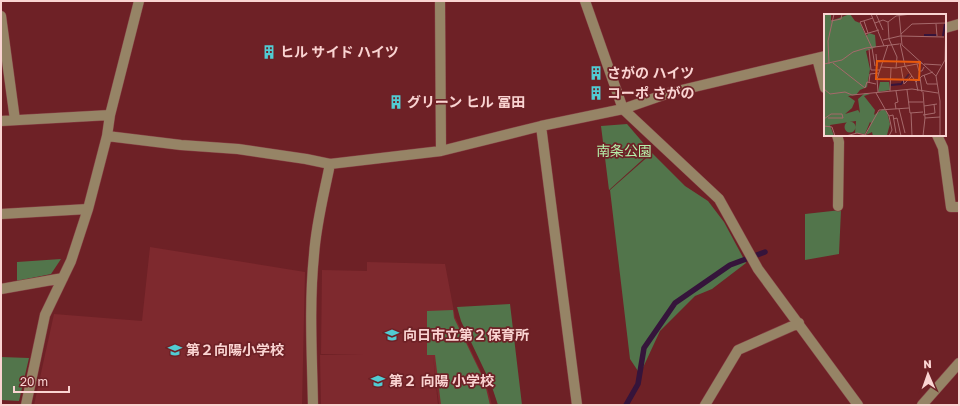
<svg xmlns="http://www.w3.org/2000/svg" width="960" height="406" viewBox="0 0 960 406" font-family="'Golos Text','Noto Sans JP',sans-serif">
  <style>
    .built { fill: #7e292e }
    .green { fill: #52754b }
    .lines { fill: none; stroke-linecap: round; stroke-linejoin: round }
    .stream { stroke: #35143b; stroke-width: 5.5 }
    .minor-casing { stroke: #874145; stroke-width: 11 }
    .minor { stroke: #968466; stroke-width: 10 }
    .labels { text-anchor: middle; stroke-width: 3.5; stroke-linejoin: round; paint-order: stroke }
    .poi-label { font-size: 14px; font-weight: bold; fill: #fad4d2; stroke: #6e2126; text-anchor: start }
    .park-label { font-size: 14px; fill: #b5efa9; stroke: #6e2126 }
    .inset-river { fill: none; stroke: #35143b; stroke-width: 2 }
    .inset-road { fill: none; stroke: #a6696b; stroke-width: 1 }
    .view { fill: #e8590c; fill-opacity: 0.15; stroke: #e8590c; stroke-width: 2 }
    .inset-edge { fill: none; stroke: #fad4d2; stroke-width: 2 }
  </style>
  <rect width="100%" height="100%" fill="#6e2126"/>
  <path class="built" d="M150,247L305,272L302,405H34L54,314L142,321Z
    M367,262L445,264L455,317L485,380L492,405H439L433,356L438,405H321L320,355H363L321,354L322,270L367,271Z"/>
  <path class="green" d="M627,124L651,152L609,190L601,126Z
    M652,153L685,186L708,201L724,222L746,263L712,289L695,296L660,331L640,374L630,359L610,190Z
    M841,210L839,254L805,260V214Z
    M61,259L51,274L17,281V262Z
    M510,304L522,405H498L491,384L461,321L457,307Z
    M453,310L454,318L484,380L490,405H441L435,355H427V311Z
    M1,357L29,358L19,401L1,400Z"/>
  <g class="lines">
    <path class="stream" d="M626,405L638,384L644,348L675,303L730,265L765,252"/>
    <defs>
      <path id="minor" d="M440,1L441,151
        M585,1L623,109L719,199L758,269L858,405
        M1,16L15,120
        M945,28L959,24
        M817,58L825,88
        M1,121L110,115
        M541,126L577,405
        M837,135L839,142L838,206
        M937,135L943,148L951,207H959
        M107,136L181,145L238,149L306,159L330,164L441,151L541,126L623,109L669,93L825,56
        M1,214L88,209
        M1,289L63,278
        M26,405L45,315L71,261L88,209L107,136L110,115L139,1
        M313,405C312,355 309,304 314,255C316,224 324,194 330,164
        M705,405L738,350L799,323
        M922,405L959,363"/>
    </defs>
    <use href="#minor" class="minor-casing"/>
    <use href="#minor" class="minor"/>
  </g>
  <defs>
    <symbol id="building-bare" viewBox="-9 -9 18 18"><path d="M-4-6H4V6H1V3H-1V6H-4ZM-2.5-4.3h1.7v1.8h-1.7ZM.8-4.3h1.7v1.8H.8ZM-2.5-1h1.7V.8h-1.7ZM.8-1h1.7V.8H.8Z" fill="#51ccd3" stroke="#6e2126" stroke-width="2.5" paint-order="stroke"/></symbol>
    <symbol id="school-bare" viewBox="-9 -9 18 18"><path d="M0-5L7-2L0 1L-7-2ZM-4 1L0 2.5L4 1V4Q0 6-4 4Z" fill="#51ccd3" stroke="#6e2126" stroke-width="2.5" paint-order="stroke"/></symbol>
  </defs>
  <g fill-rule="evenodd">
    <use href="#building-bare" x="259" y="42" width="20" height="20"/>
    <use href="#building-bare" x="586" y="63" width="20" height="20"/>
    <use href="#building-bare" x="586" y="83" width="20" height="20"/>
    <use href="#building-bare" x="386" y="92" width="20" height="20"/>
    <use href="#school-bare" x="382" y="325" width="20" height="20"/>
    <use href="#school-bare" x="165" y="340" width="20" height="20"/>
    <use href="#school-bare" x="368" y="371" width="20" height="20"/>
  </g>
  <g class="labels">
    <g class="poi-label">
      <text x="280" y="57">ヒル サイド ハイツ</text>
      <text x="607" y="78">さがの ハイツ</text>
      <text x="607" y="98">コーポ さがの</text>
      <text x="407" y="107">グリーン ヒル 冨田</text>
      <text x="403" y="340">向日市立第２保育所</text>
      <text x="186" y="355">第２向陽小学校</text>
      <text x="389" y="386">第２ 向陽 小学校</text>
    </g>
    <g class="park-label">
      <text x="624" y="156">南条公園</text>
    </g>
  </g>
  <g transform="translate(824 14)">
    <rect width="122" height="122" fill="#6e2126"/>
    <path d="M2,0H7V7L26,0L31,7L36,9L42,22L45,19L51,21L52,33L42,37L46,55L43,73L36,76L32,81L24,82L31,87L28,94L21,100L34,96L36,99L34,85L41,79L46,80L40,82L51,96L50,101L59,95L63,98L66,110L63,121L49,122L48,118L42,121L47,109L46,108L41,120L31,119L32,107L6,111L10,122H0V2ZM56,68H65L66,76L54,78ZM20.5 113a5.5 5.5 0 1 1 11 0a5.5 5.5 0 1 1-11 0Z" fill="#52754b"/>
    <path class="inset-river" d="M100,21H113M119,22L121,10M67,71L77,70L85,60"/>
    <path class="inset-road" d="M47,0L60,32M52,0L59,16M75,0L78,31L112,62L116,87V122M7,7L17,5L18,0M40,7L44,19M64,8L72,2L87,0M51,9L59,6L64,8L65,25L73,43L72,54M112,10L113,22M41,20L55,16M77,20L88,10L122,9M59,26L76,22L120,23M76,29L81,52L92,68L94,77M48,34L36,8L49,4M48,34L51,52M45,35L47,56H56M52,40L53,52M9,49L41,74L43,68L52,70M0,50L18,46L29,38L42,34L75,30M5,50L4,27L10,0M93,50L95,57H98L100,53M100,50L117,51M57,53L72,54L98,49M77,53L80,70L88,62M100,61L103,70H113M112,62L121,46L122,6M96,63L98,78M45,68L46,60L55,59M92,68L98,62L109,58M0,75L6,80L21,78L28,81L88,75L114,79M83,76L86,99L99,98M66,77L67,54M72,77L74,88L71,89L72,95M54,78L53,65L64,31M52,79L65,102L68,116L65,122M84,88H99M100,92L113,90M75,95L81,119M87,99L88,122M99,101L111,99L110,90M65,102L69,101L72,119M101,104L116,103M0,105L7,100H18L19,104H4M69,105L73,104L77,122M0,112L8,113L11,122M41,121L55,96L85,94M22,122L33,119L45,122M99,122L101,104L99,78"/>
    <path class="view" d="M53,47L96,48L95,66L52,65Z"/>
    <rect width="122" height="122" class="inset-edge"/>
  </g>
  <rect width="960" height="406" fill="none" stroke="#fad4d2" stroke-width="4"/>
  <g transform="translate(928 374) rotate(358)" stroke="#6e2126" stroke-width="3" paint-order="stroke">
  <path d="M0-3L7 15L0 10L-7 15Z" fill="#fad4d2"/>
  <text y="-6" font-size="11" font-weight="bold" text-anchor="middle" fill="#fad4d2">N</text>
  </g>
  <path d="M14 386v6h55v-6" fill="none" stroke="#fad4d2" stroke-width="2"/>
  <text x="20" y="386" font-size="12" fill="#fad4d2" stroke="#6e2126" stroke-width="3" paint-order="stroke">20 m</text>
</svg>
